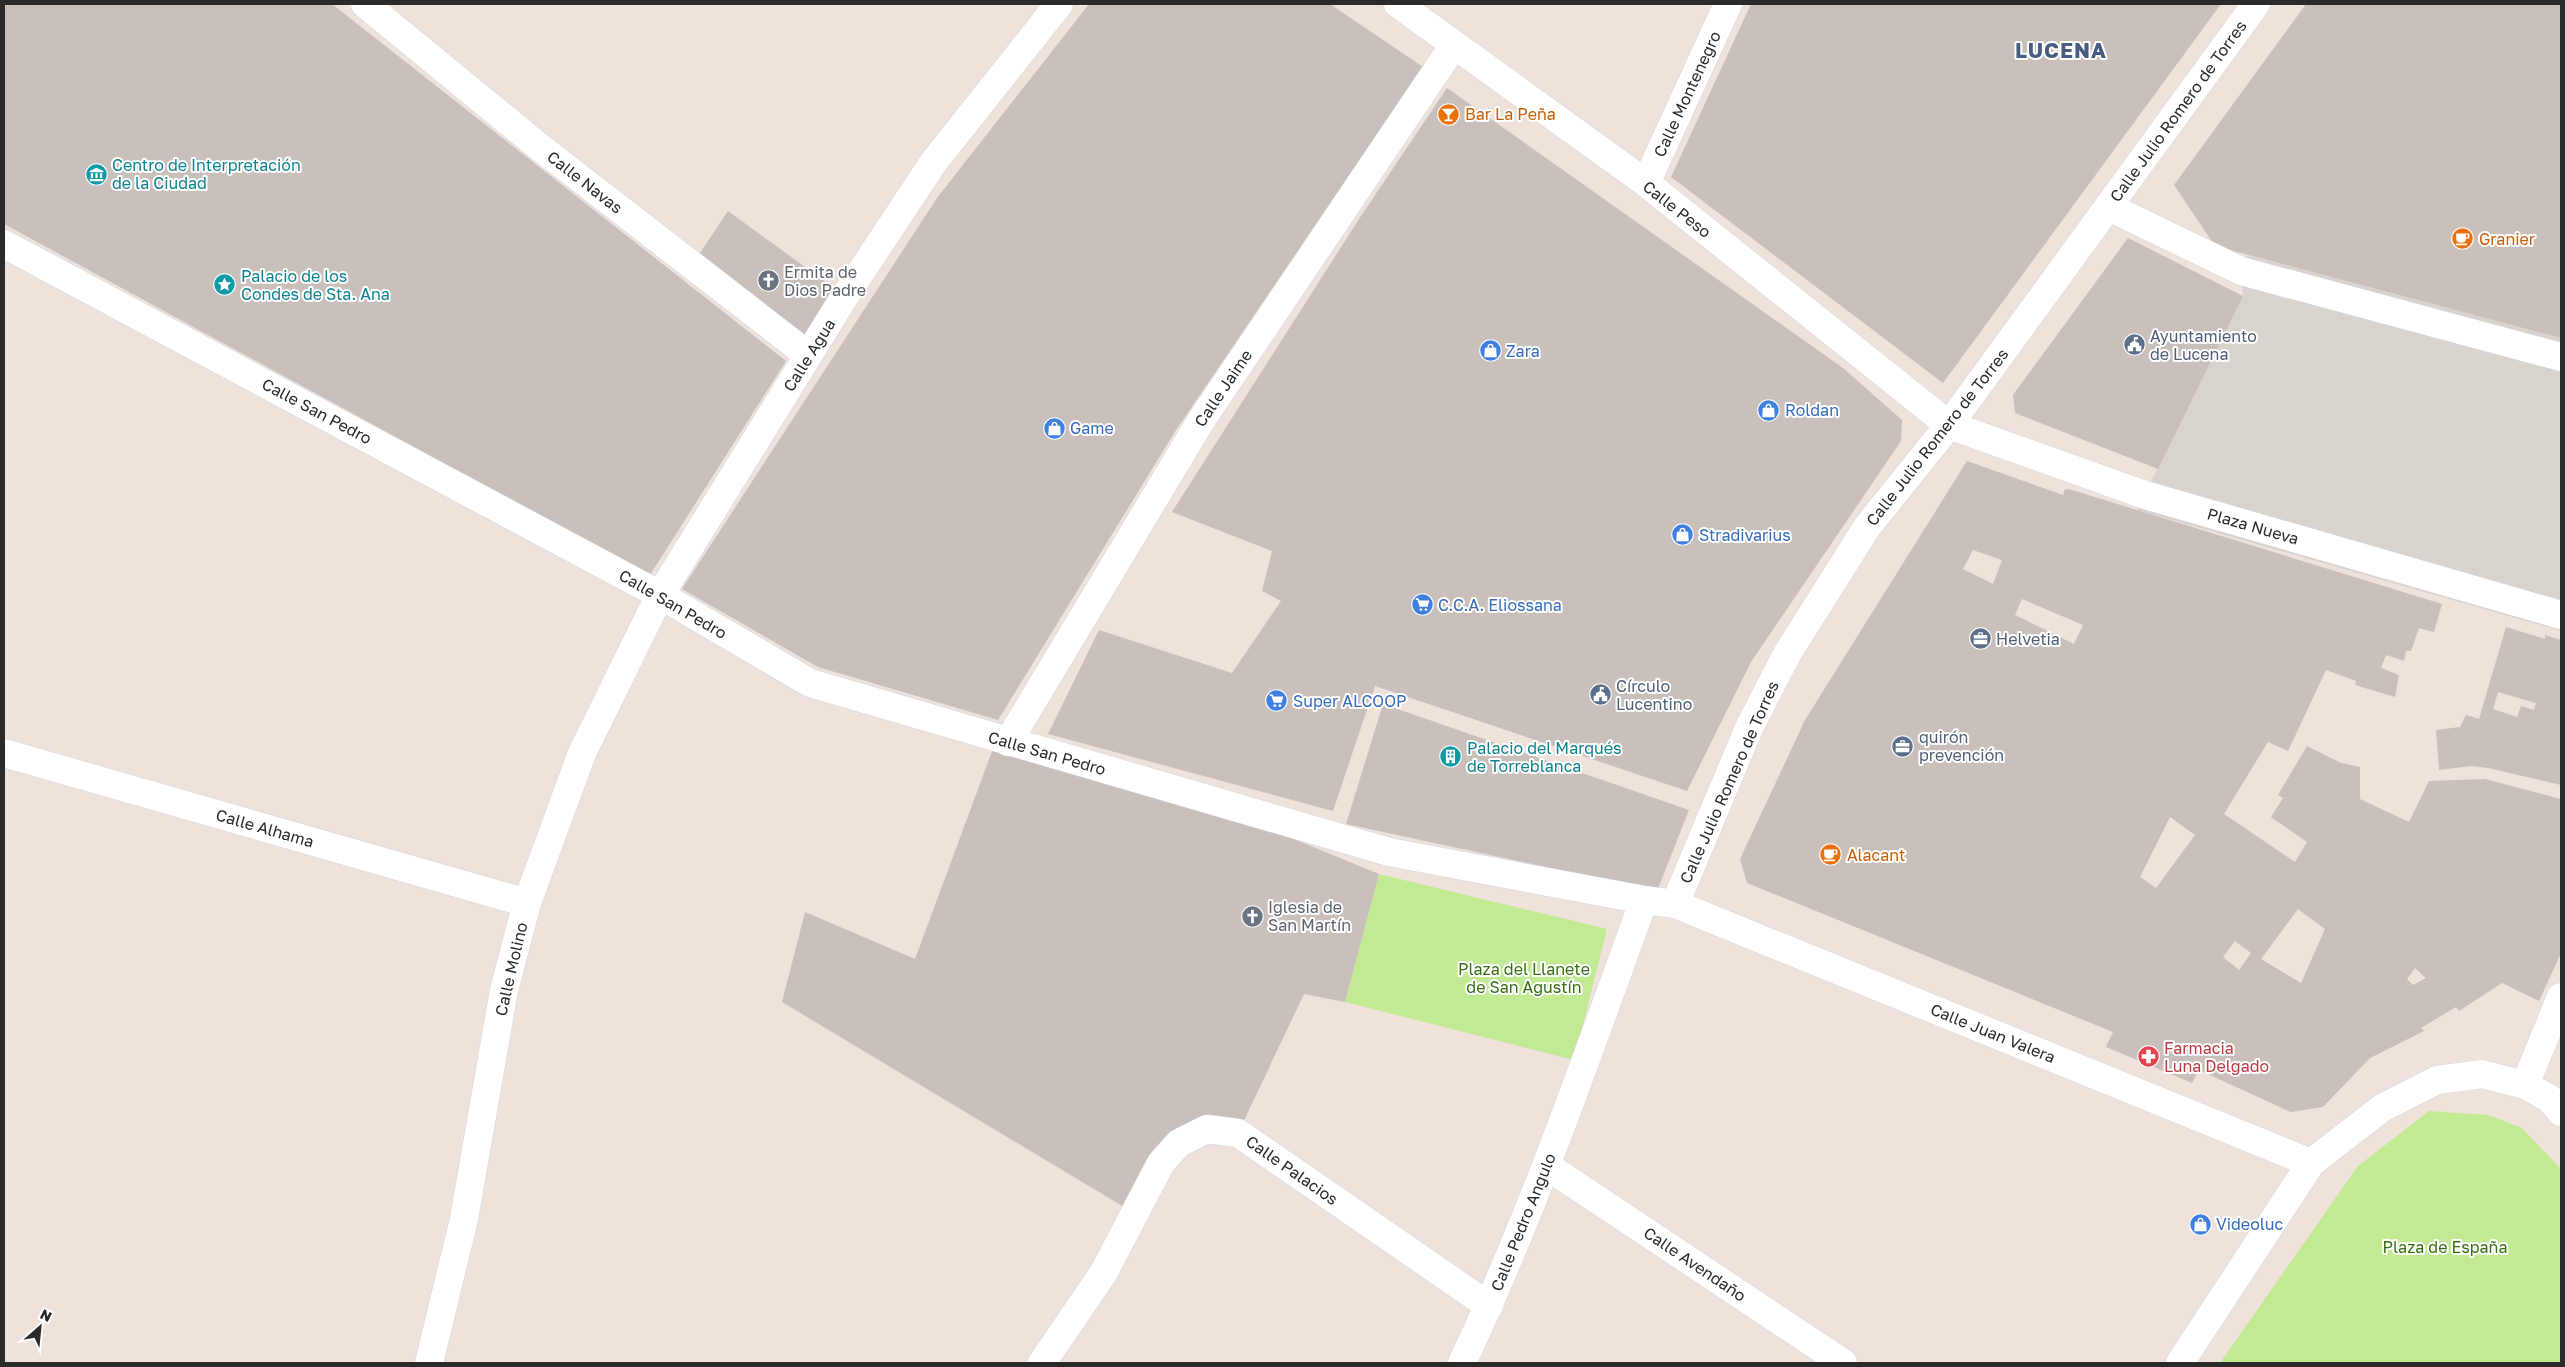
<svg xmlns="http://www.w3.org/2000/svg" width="2565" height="1367" viewBox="0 0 2565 1367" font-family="'Golos Text',sans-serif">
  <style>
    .green { fill: #c2ea92 }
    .plaza { fill: #d9d3ce }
    .building { fill: #c9bfbb; fill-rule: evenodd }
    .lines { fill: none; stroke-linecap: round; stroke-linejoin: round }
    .street-casing { stroke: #d0d8e5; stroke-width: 29 }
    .street { stroke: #fff; stroke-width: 28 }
    .labels { text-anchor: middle; stroke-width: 4; stroke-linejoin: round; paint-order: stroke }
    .street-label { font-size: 16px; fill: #2a2a2a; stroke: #fff }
    .food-label { font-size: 16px; fill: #c56008; stroke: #fff; text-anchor: start }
    .culture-label { font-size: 16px; fill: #0d838f; stroke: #fff; text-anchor: start }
    .worship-label { font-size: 16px; fill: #5b616d; stroke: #fff; text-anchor: start }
    .service-label { font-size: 16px; fill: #4e5e75; stroke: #fff; text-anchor: start }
    .shop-label { font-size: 16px; fill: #366cbe; stroke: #fff; text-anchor: start }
    .park-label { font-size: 16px; fill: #386f13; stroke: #fff }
    .health-label { font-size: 16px; fill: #be3a42; stroke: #fff; text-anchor: start }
    .district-label { font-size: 21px; font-weight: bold; letter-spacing: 1px; fill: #465c80; stroke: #fff }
  </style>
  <rect width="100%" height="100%" fill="#eee2db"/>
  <path class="green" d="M1379,874L1607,929L1574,1060L1345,1002Z
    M2429,1111L2488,1115L2522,1128L2561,1169V1363H2220L2358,1166Z"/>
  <path class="plaza" d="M2247,255L2561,338V631L2137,510L2243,296L2241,271Z"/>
  <path class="building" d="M4,4H332L786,361L650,575L4,224Z
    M1089,4H1330L1423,67L1176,430L998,720L818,667L682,589L937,198Z
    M1751,4H2221L1943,383L1671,177Z
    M2306,4H2561V338L2215,246L2174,185Z
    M1447,88L1843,368L1902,420L1901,441L1751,662L1687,791L1375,686L1333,811L1048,734L1099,630L1232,673L1281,601L1262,591L1272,551L1172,512L1359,219Z
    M728,211L845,296L808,355L692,265Z
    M2128,238L2243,296L2158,469L2015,413L2013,395Z
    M1967,461L2063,495L2065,489L2072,490L2442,604L2434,632L2419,628L2411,651H2406L2404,661L2386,655L2381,668L2399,675L2395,697L2355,685L2356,681L2326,670L2288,751L2268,742L2224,814L2295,862L2307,842L2271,817L2283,798L2278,795L2307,746L2341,763L2360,767V799L2409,822L2429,781L2485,779L2561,799V953L2539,1001L2502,983L2459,1011L2456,1007L2421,1028L2424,1031L2370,1058L2323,1107L2291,1112L2199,1070L2192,1083L2106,1047L2113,1032L1747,883L1740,859L1805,720ZM1973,550L2002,560L1993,584L1963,569ZM2022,599L2083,625L2074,644L2015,615ZM2170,817L2195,835L2156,888L2140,877ZM2298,909L2325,929L2301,983L2261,959ZM2235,941L2251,953L2239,970L2223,957ZM2415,968L2426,978L2413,985L2407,979Z
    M2506,627L2545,639V635L2561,640V785L2488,768L2471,766L2439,770L2436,730L2460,727L2466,715L2479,719ZM2498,692L2536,703L2534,710L2521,706L2517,717L2493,709Z
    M1383,704L1689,810L1657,891L1346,824Z
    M997,738L1174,790L1379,874L1345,1002L1304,994L1238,1133L1207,1129L1134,1213L782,1002L805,912L915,959Z"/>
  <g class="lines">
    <defs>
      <path id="street" d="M365,4L537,145L808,355
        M1398,4L1646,183L1949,425L2145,495L2561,615
        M1646,183L1728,4
        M2109,207L2241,271L2561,357
        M4,244L660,595L810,683L1389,852L1644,900L1675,904L2311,1163
        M1008,742L1202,419L1454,45
        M4,753L527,903
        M1675,904L1749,728L1787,654L1867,527L1949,425L2256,4
        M2525,1085L2561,997
        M1547,1166L1843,1363
        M429,1363L464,1219L504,990L527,903L582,753L660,595L845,296L933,163L1059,4
        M1042,1363L1104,1272L1161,1163L1179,1143L1207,1129L1238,1133L1489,1306
        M1462,1363C1533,1213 1587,1056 1644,900
        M2180,1363L2311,1163L2382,1108L2437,1080L2482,1074L2525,1085L2550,1099L2561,1112"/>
    </defs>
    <use href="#street" class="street-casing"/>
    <use href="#street" class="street"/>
  </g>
  <defs>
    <symbol id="bar-disc" viewBox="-11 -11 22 22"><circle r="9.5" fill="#e8710a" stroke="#fff"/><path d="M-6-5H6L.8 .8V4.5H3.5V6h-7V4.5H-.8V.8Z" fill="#fff"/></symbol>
    <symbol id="museum-disc" viewBox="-11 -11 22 22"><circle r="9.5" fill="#0f9aa8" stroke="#fff"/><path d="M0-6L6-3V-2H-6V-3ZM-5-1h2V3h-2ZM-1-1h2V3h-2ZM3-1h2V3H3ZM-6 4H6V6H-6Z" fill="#fff"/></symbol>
    <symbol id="cafe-disc" viewBox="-11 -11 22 22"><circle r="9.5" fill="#e8710a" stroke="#fff"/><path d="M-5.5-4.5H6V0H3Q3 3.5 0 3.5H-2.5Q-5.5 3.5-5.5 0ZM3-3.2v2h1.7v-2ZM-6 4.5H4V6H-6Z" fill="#fff"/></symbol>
    <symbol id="church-disc" viewBox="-11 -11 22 22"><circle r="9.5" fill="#6b7280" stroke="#fff"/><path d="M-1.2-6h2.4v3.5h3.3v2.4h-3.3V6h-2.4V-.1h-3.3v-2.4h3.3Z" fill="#fff"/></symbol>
    <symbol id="sight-disc" viewBox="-11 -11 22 22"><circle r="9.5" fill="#0f9aa8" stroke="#fff"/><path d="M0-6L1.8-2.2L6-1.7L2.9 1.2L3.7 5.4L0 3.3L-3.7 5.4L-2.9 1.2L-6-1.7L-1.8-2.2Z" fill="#fff"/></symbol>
    <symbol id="civic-disc" viewBox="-11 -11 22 22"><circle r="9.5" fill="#5c6f8a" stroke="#fff"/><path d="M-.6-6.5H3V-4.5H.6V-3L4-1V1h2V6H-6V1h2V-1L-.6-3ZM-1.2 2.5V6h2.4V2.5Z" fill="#fff"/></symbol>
    <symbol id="shop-disc" viewBox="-11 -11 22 22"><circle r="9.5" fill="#3f7fe0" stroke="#fff"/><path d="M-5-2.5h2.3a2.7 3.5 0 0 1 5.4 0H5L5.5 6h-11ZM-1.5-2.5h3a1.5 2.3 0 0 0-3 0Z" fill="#fff"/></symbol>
    <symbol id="supermarket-disc" viewBox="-11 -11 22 22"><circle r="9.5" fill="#3f7fe0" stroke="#fff"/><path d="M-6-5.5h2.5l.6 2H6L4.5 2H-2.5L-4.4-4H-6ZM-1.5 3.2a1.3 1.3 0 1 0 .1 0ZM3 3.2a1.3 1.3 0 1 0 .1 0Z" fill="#fff"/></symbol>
    <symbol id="office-disc" viewBox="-11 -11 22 22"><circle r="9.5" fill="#5c6f8a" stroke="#fff"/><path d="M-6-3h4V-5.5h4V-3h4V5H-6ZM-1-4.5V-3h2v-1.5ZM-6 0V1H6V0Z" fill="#fff"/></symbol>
    <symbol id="building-disc" viewBox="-11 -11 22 22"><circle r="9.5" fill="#0f9aa8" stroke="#fff"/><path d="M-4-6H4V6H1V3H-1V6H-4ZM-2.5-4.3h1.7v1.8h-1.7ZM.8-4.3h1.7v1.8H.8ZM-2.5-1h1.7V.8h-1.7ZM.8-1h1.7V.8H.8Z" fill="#fff"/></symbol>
    <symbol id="pharmacy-disc" viewBox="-11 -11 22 22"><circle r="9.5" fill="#e0444e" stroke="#fff"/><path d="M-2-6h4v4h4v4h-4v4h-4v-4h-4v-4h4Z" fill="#fff"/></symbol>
  </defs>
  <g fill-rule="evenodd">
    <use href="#bar-disc" x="1436" y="102" width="25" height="25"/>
    <use href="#museum-disc" x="84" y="162" width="25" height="25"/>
    <use href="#cafe-disc" x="2450" y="226" width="25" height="25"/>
    <use href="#church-disc" x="756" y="268" width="25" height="25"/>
    <use href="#sight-disc" x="212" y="272" width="25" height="25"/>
    <use href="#civic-disc" x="2122" y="332" width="25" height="25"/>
    <use href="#shop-disc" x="1478" y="338" width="25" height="25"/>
    <use href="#shop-disc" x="1756" y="398" width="25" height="25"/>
    <use href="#shop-disc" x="1042" y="416" width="25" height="25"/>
    <use href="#shop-disc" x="1670" y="522" width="25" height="25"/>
    <use href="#supermarket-disc" x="1410" y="592" width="25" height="25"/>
    <use href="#office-disc" x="1968" y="626" width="25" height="25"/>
    <use href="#civic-disc" x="1588" y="682" width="25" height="25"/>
    <use href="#supermarket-disc" x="1264" y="688" width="25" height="25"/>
    <use href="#office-disc" x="1890" y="734" width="25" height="25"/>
    <use href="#building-disc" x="1438" y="744" width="25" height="25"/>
    <use href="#cafe-disc" x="1818" y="842" width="25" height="25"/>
    <use href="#church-disc" x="1240" y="904" width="25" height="25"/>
    <use href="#pharmacy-disc" x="2136" y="1044" width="25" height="25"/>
    <use href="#shop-disc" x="2188" y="1212" width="25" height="25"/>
  </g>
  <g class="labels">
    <g class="street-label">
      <text transform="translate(1687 94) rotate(-65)" y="6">Calle Montenegro</text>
      <text transform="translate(2178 111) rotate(-54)" y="6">Calle Julio Romero de Torres</text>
      <text transform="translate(585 182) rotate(38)" y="6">Calle Navas</text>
      <text transform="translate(1677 209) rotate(38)" y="6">Calle Peso</text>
      <text transform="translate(809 355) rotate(-58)" y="6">Calle Agua</text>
      <text transform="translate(1223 388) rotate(-56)" y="6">Calle Jaime</text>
      <text transform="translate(317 411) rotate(28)" y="6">Calle San Pedro</text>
      <text transform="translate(1937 437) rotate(-52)" y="6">Calle Julio Romero de Torres</text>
      <text transform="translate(2253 526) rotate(16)" y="6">Plaza Nueva</text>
      <text transform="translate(673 604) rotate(30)" y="6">Calle San Pedro</text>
      <text transform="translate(1047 753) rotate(16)" y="6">Calle San Pedro</text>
      <text transform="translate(1729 782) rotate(-66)" y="6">Calle Julio Romero de Torres</text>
      <text transform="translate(265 828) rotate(16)" y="6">Calle Alhama</text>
      <text transform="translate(511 969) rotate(-77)" y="6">Calle Molino</text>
      <text transform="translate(1993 1033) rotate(22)" y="6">Calle Juan Valera</text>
      <text transform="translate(1292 1170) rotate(35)" y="6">Calle Palacios</text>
      <text transform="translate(1523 1222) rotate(-68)" y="6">Calle Pedro Angulo</text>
      <text transform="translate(1695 1264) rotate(34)" y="6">Calle Avendaño</text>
    </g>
    <g class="food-label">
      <text x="1465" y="120">Bar La Peña</text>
      <text x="2479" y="245">Granier</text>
      <text x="1847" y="861">Alacant</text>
    </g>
    <g class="culture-label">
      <text x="112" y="171">Centro de Interpretación<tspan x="112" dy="18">de la Ciudad</tspan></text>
      <text x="241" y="282">Palacio de los<tspan x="241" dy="18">Condes de Sta. Ana</tspan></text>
      <text x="1467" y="754">Palacio del Marqués<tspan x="1467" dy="18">de Torreblanca</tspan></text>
    </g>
    <g class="worship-label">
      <text x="784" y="278">Ermita de<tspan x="784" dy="18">Dios Padre</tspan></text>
      <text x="1268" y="913">Iglesia de<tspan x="1268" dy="18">San Martín</tspan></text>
    </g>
    <g class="service-label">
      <text x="2150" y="342">Ayuntamiento<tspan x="2150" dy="18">de Lucena</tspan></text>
      <text x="1996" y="645">Helvetia</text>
      <text x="1616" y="692">Círculo<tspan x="1616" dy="18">Lucentino</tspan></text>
      <text x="1919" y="743">quirón<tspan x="1919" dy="18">prevención</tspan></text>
    </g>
    <g class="shop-label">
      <text x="1506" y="357">Zara</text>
      <text x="1785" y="416">Roldan</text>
      <text x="1070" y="434">Game</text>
      <text x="1699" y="541">Stradivarius</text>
      <text x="1438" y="611">C.C.A. Eliossana</text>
      <text x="1293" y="707">Super ALCOOP</text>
      <text x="2216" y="1230">Videoluc</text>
    </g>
    <g class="park-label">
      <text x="1524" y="975">Plaza del Llanete<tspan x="1524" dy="18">de San Agustín</tspan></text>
      <text x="2445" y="1253">Plaza de España</text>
    </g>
    <g class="health-label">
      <text x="2164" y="1054">Farmacia<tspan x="2164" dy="18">Luna Delgado</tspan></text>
    </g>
    <g class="district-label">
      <text x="2061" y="58">LUCENA</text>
    </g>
  </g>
  <rect width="2565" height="1367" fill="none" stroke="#2a2a2a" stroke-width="10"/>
  <g transform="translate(40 1327) rotate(27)" stroke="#ffffff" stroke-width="4" paint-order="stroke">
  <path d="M0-4L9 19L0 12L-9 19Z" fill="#2a2a2a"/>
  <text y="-8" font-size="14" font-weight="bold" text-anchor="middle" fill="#2a2a2a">N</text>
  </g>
</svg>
